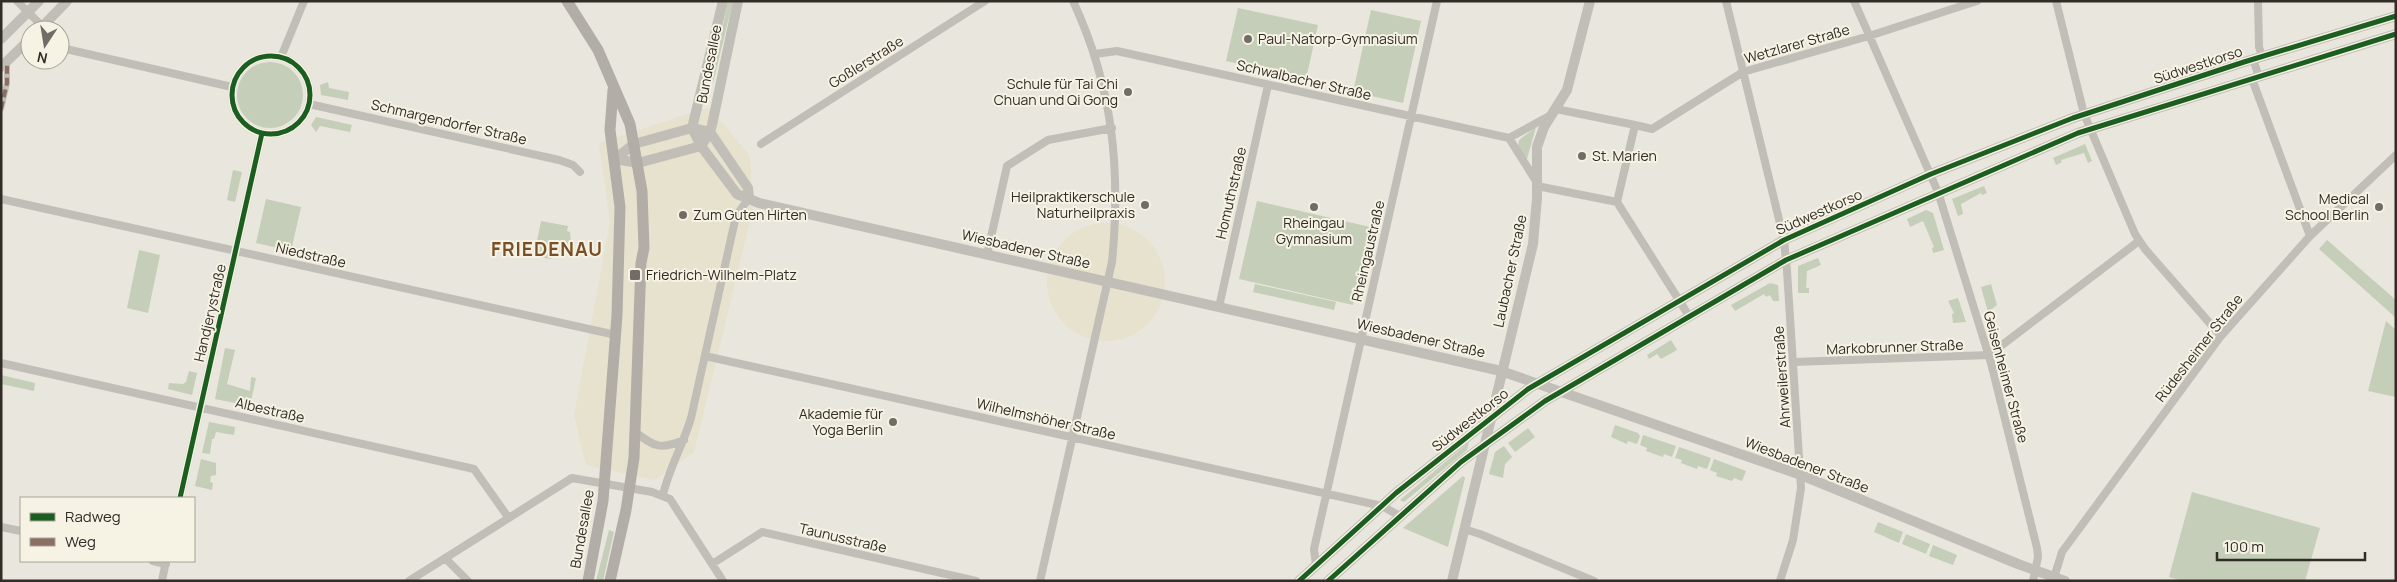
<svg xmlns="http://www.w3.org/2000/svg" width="2397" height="582" viewBox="0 0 2397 582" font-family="Manrope,sans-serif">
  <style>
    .green { fill: #c5ceb8 }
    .plaza { fill: #e7e2cd }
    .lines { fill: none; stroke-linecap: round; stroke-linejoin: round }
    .pedestrian { stroke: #c1beb7; stroke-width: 6 }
    .minor { stroke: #c1beb7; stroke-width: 8 }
    .tertiary { stroke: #c1beb7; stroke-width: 10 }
    .secondary { stroke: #b2aea7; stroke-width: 11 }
    .quiet { stroke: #8d6e63; stroke-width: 4; stroke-dasharray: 8 4; stroke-linecap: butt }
    .cycleway-casing { stroke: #f6f2e4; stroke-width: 8 }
    .cycleway { stroke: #1b5e20; stroke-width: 5 }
    .poi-dot { fill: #716d66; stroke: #f6f2e4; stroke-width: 2 }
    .labels { text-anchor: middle; stroke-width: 4; stroke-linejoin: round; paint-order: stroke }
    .poi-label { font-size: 14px; fill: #312c26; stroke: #f6f2e4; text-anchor: start }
    .street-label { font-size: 14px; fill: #312c26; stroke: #f6f2e4 }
    .district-label { font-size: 19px; font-weight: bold; letter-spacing: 1px; fill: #784f27; stroke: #f6f2e4 }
  </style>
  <rect width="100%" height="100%" fill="#e9e6dd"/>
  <path class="green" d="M728,1H733L713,83L711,81Z
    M1238,8L1318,25L1306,79L1226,61Z
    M1371,10L1421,21L1403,103L1353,92Z
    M237 95a33 33 0 1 1 66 0a33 33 0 1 1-66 0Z
    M328,82L329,88L349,92L348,100L321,95L320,85Z
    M316,117L352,125L350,132L320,126L316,132L311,125Z
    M1536,127L1527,159L1518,147L1519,140Z
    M2085,144L2092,161L2088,163L2084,153L2061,160L2062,162L2056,165L2053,158Z
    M233,170L242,172L235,202L227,200Z
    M1984,186L1987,193L1982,195L1981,193L1961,204L1963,214L1958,216L1952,199Z
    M266,199L301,207L291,251L256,243Z
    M1257,201L1370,227L1353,305L1239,279Z
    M1926,210L1933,213L1944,250L1933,253L1932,248L1934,247L1923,221L1910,227L1907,219Z
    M541,221L568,226L567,231L570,232L571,243L567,253L553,251L551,259L534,256Z
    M2327,240L2396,300V318L2319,249Z
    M139,250L160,255L148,313L127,308Z
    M1818,258L1821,265L1807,271L1806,288H1809V293H1798V266Z
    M1770,283L1778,285L1779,301H1773L1770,295L1766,297L1764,294L1735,311L1731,305Z
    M1255,284L1336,302L1334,310L1253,292Z
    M1991,284L1997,305L1988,312L1981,287Z
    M1958,298L1966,322L1953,323L1952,314L1954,313L1948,301Z
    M2386,321L2396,330V397L2368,391Z
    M1671,340L1677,350L1661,359L1657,354L1649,359L1647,355Z
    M225,348L235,350L227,384L250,391L251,377L256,378L250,406L215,399Z
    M189,371L197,373L192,395L168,389L169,383L183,384L186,382Z
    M1,375L35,383L34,391L1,384Z
    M209,422L235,427L234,435L216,432L214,439H212L210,454L202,453Z
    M1615,425L1638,433L1640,436L1637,444L1628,441L1627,444L1611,437Z
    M1528,428L1535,437L1515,452L1508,443Z
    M1643,435L1676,446L1672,457L1664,454L1663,457L1646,451L1647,448L1640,445Z
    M1469,442L1467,450L1404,502L1400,500Z
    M1504,446L1512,457L1505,464L1503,478L1489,474L1495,452Z
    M1679,447L1711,458L1707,469L1698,466L1697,469L1681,463L1682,460L1675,458Z
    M201,459L216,463V475L211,476L210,482L213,483L212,490L195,486Z
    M1714,459L1746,471L1742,481L1734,478L1732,481L1716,476L1717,473L1710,470Z
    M1463,476L1465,478L1448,547L1403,528Z
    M2192,492L2320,528L2305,581H2183L2169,577Z
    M1878,522L1903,532L1899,543L1874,532Z
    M609,530L614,532L603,581H596Z
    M1906,534L1930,544L1926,554L1902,544Z
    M1933,545L1957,555L1953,565L1929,556Z"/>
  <path class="plaza" d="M709,107L750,156L753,209L694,452L655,480L586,465L574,415L610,223L599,143Z
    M1047 282a59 59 0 1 1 118 0a59 59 0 1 1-118 0Z"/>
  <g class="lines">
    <path class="pedestrian" d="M1,109L7,83V62"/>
    <path class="minor" d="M17,1L46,30
      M1726,1L1784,240L1787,271L1801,488L1793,540L1780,581
      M1854,1L1938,192L1991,363L2037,548L2038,557L2033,581
      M2056,1L2084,114L2135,234L2145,249L2221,336
      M2258,1L2259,47L2262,56
      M60,44L66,49L232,87
      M1095,54L1117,51L1509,138L1551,115
      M232 95a39 39 0 1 1 78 0a39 39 0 1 1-78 0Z
      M281,57L304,1
      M2253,59L2259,77
      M2252,79L2310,236
      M309,104L559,160L573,165L580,172
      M1635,125L1652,129L1743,72L1869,36L1977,1
      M1509,138L1536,181
      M761,144L985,1
      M1537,186L1617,202L1635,125L1556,109
      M1,199L616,335
      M1617,202L1689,316
      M987,255L1007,166L1048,140L1112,128
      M1219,307L1268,85
      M705,356L1382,506L1400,516
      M1794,362L1989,355L2139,241
      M1,363L474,469L508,517
      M635,432C655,447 660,450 684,440
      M663,495C669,468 683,445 691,418L736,216L749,198
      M180,498L262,133
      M1,527L21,531
      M1464,529L1480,534L1594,581
      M445,558L468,581
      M153,561L166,564
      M712,564L762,532L976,581
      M1316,565L1314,549L1437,1
      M162,581L166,561
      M409,581L572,478L652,492L670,499L723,581
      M1040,581L1112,262C1121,169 1113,87 1073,1
      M2053,581L2062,552L2221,336L2310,236L2396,155"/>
    <path class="tertiary" d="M39,30L67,1
      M1,39L39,1
      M1,67L30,39
      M692,128L701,146L737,194L759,203L1501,371L1801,475L2018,564L2065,581
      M692,128L723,1
      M615,159L638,163L701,146L710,132L712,125L738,1
      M615,159L634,144L692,128L710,132L748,188L749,198
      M1299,581L1396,493L1528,389L1784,240L1931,174L2073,118L2244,62L2396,16
      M1328,581L1461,462L1545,401L1786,260L2078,133L2396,34
      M1452,581L1533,244L1537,198V147L1544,127L1567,90L1590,1"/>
    <path class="secondary" d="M567,1L598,50L630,124L642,191L644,248L641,263L634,458L626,510L610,581
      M588,581L603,501L617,315L620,207L610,130L613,90"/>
    <path class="quiet" d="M1,109L7,83V62"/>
    <defs>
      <path id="cycleway" d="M232 95a39 39 0 1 1 78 0a39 39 0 1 1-78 0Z
        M180,498L262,133
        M1299,581L1396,493L1528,389L1784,240L1931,174L2073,118L2244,62L2396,16
        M1328,581L1461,462L1545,401L1786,260L2078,133L2396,34"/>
    </defs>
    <use href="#cycleway" class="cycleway-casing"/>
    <use href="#cycleway" class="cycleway"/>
  </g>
  <g class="poi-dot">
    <circle cx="1248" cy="39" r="5"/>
    <circle cx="1128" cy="92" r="5"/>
    <circle cx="1582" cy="156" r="5"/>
    <circle cx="1145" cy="205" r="5"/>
    <circle cx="1314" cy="207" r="5"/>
    <circle cx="2379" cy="207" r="5"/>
    <circle cx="683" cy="215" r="5"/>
    <rect x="629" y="269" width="12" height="12" rx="2.5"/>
    <circle cx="893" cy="422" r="5"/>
  </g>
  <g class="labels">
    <g class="poi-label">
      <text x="1258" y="44">Paul-Natorp-Gymnasium</text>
      <text x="1118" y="89" text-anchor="end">Schule für Tai Chi<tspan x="1118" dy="16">Chuan und Qi Gong</tspan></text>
      <text x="1592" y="161">St. Marien</text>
      <text x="1135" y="202" text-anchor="end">Heilpraktikerschule<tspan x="1135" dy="16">Naturheilpraxis</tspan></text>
      <text x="2369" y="204" text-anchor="end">Medical<tspan x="2369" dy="16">School Berlin</tspan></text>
      <text x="693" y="220">Zum Guten Hirten</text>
      <text x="1314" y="228" text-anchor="middle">Rheingau<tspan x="1314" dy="16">Gymnasium</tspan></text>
      <text x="646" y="280">Friedrich-Wilhelm-Platz</text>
      <text x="883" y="419" text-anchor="end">Akademie für<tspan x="883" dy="16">Yoga Berlin</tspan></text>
    </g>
    <g class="street-label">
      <text transform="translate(1797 44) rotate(-16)" y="5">Wetzlarer Straße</text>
      <text transform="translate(866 62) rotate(-32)" y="5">Goßlerstraße</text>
      <text transform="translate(709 64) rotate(-79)" y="5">Bundesallee</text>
      <text transform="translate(2198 65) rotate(-18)" y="5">Südwestkorso</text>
      <text transform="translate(1304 80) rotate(13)" y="5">Schwalbacher Straße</text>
      <text transform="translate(449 122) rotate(13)" y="5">Schmargendorfer Straße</text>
      <text transform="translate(1231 193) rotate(-77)" y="5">Homuthstraße</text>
      <text transform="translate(1819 212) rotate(-24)" y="5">Südwestkorso</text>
      <text transform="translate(1026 249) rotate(13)" y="5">Wiesbadener Straße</text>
      <text transform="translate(1368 251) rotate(-77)" y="5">Rheingaustraße</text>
      <text transform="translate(311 255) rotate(13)" y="5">Niedstraße</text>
      <text transform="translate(1510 271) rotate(-78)" y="5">Laubacher Straße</text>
      <text transform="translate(210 313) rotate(-77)" y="5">Handjerystraße</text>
      <text transform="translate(1421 338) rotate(13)" y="5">Wiesbadener Straße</text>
      <text transform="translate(1895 347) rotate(-2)" y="5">Markobrunner Straße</text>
      <text transform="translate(2199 348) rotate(-52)" y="5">Rüdesheimer Straße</text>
      <text transform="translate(1782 377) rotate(-94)" y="5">Ahrweilerstraße</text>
      <text transform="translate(2006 377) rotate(75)" y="5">Geisenheimer Straße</text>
      <text transform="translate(270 410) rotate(13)" y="5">Albestraße</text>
      <text transform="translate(1046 419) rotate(13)" y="5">Wilhelmshöher Straße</text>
      <text transform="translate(1470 420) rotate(-38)" y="5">Südwestkorso</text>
      <text transform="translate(1807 465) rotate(21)" y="5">Wiesbadener Straße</text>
      <text transform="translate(582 529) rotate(-80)" y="5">Bundesallee</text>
      <text transform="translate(843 538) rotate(13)" y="5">Taunusstraße</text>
    </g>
    <g class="district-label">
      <text x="547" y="256">FRIEDENAU</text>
    </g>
  </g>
  <rect width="2397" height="582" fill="none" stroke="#312c26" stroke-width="5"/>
  <rect x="20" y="497" width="175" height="65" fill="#f6f2e4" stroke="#a7a398"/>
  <rect x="30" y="513" width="25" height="8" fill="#1b5e20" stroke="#a7a398"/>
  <text x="65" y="522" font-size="15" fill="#312c26">Radweg</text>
  <rect x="30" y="538" width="25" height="8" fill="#8d6e63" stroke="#a7a398"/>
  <text x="65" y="547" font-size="15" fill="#312c26">Weg</text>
  <g transform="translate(45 45) rotate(192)"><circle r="24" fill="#f6f2e4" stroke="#a7a398"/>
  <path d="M0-4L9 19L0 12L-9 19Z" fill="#716d66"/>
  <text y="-8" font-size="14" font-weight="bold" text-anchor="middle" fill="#312c26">N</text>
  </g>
  <path d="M2217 552v8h148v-8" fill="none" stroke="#312c26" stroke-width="2.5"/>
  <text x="2224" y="552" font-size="15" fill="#312c26" stroke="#f6f2e4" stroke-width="4" paint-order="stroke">100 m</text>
</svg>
